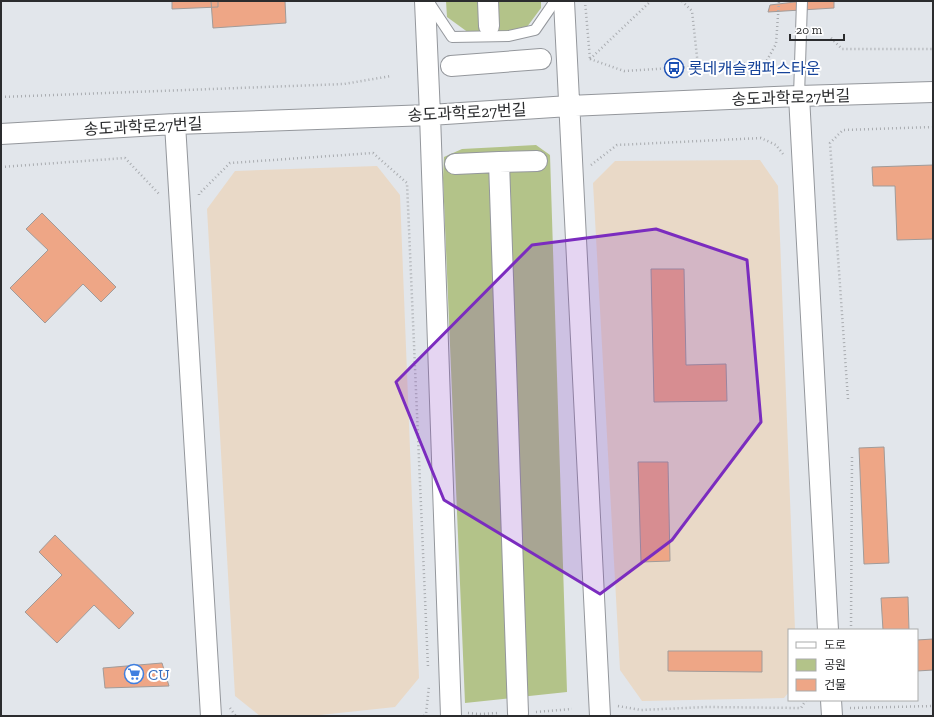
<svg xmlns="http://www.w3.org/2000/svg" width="934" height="717" viewBox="0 0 934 717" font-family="'Zilla Slab','Noto Sans KR',serif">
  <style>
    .commercial { fill: #e9d9c7 }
    .green { fill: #b3c389 }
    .building { fill: #eea686; stroke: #a19b99 }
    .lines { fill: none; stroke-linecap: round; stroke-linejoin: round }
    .lane-casing { stroke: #94979c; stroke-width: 12 }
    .street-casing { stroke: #94979c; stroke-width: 22 }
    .path { stroke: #a9acb0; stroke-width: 2.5; stroke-dasharray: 1 3; stroke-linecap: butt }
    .lane { stroke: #fff; stroke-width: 10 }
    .street { stroke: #fff; stroke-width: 20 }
    .marked { fill: #7b2cbf; fill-opacity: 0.2; stroke: #7b2cbf; stroke-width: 3; stroke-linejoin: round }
    .labels { text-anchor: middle; stroke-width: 4; stroke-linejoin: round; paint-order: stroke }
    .transit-label { font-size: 16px; fill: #164399; stroke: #fff; text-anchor: start }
    .street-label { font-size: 16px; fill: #2b2c2e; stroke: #fff }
    .shop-label { font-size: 16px; fill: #366cbe; stroke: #fff; text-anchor: start }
  </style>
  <rect width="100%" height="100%" fill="#e2e6eb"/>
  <path class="commercial" d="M760,160L778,186L795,630H789V692L784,698L642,701L620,670L593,183L615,161Z
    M377,166L400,195L419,678L395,707L311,716H260L235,696L207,209L235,171Z"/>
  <path class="green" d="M446,1H541V8L524,31L469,33L447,17Z
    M536,145L550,155L567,692L465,703L443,178L444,157L462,149Z"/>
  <path class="building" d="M172,1H218V7L172,9Z
    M211,1H285L286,23L213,28Z
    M803,1H834V8L768,12L770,5Z
    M933,165V239L897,240L895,186H873L872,167Z
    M42,213L116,287L101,302L83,284L45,323L10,288L48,250L26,229Z
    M651,269H684L686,365L726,364L727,401L654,402Z
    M884,447L889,563L864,564L859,448Z
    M638,462H668L670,561L641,562Z
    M55,535L134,613L119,629L94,605L57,643L25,612L62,575L39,552Z
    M908,597L909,630H883L881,598Z
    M933,639V670L917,671V640Z
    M668,651H762V672L668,671Z
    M162,663L169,686L105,688L103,668Z"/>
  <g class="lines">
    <defs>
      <path id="lane" d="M428,1L452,37L509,36L535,30L555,1
        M799,96L802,1"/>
      <path id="street" d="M425,1L430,115L451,716
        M488,1L489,26
        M564,1L600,716
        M451,66L541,59
        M799,96L828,630
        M175,124L211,716
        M1,134L175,124L430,115L569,106L799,96L933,92
        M455,164L499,162
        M831,700L832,716
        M518,713L499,162L537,161"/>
    </defs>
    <use href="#lane" class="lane-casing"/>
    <use href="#street" class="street-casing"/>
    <path class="path" d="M585,1L590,59
      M682,1L692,11L698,66
      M831,38L842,49H933
      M590,59L624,71L766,62L776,44L779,1
      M590,59L651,1
      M1,97L344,84L391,76
      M591,165L617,145L761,138L776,145L783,154
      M1,167L125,158L159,194
      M199,195V194L230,163L373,153L407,183L428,667
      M848,399L830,143L843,130L933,127
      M851,630L852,457
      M618,706L641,710L706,707L801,708L806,700
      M230,708L236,716
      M850,708L933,706
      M536,712L572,709
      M468,713L480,714L499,713
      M424,716L426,714L429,686"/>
    <use href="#lane" class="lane"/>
    <use href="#street" class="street"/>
  </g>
  <path class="marked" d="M656,229L747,260L761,422L672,540L600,594L444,500L396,382L532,245Z"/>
  <defs>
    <symbol id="bus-ring" viewBox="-11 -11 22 22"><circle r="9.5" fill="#fff" stroke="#1a4fb4" stroke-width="1.5"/><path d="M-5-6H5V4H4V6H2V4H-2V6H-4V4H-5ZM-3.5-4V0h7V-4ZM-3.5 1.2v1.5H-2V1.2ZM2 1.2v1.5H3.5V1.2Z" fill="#1a4fb4"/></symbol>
    <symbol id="supermarket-ring" viewBox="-11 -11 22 22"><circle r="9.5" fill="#fff" stroke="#3f7fe0" stroke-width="1.5"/><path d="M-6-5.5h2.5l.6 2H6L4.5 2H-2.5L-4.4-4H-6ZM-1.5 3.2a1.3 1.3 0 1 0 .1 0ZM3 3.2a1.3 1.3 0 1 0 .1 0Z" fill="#3f7fe0"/></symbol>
  </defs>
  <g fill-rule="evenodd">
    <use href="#bus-ring" x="663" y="57" width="22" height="22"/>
    <use href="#supermarket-ring" x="123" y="663" width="22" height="22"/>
  </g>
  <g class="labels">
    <g class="transit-label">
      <text x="688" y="74">롯데캐슬캠퍼스타운</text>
    </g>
    <g class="street-label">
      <text transform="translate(791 97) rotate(-2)" y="6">송도과학로27번길</text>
      <text transform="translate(467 112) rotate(-3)" y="6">송도과학로27번길</text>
      <text transform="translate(143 126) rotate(-3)" y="6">송도과학로27번길</text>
    </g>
    <g class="shop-label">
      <text x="148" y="680">CU</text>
    </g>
  </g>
  <rect width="934" height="717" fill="none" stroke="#2b2c2e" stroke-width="4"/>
  <rect x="788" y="629" width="130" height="72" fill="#ffffff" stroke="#aaabab"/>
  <rect x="796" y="642" width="20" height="6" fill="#ffffff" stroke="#aaabab"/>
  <text x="824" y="649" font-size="12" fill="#2b2c2e">도로</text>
  <rect x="796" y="659" width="20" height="12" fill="#b3c389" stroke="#aaabab"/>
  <text x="824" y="669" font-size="12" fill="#2b2c2e">공원</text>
  <rect x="796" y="679" width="20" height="12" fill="#eea686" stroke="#aaabab"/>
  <text x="824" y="689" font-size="12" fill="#2b2c2e">건물</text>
  <path d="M790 34v6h54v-6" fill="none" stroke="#2b2c2e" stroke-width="2"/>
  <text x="796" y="34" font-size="12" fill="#2b2c2e" stroke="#ffffff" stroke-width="3" paint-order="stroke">20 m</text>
</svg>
